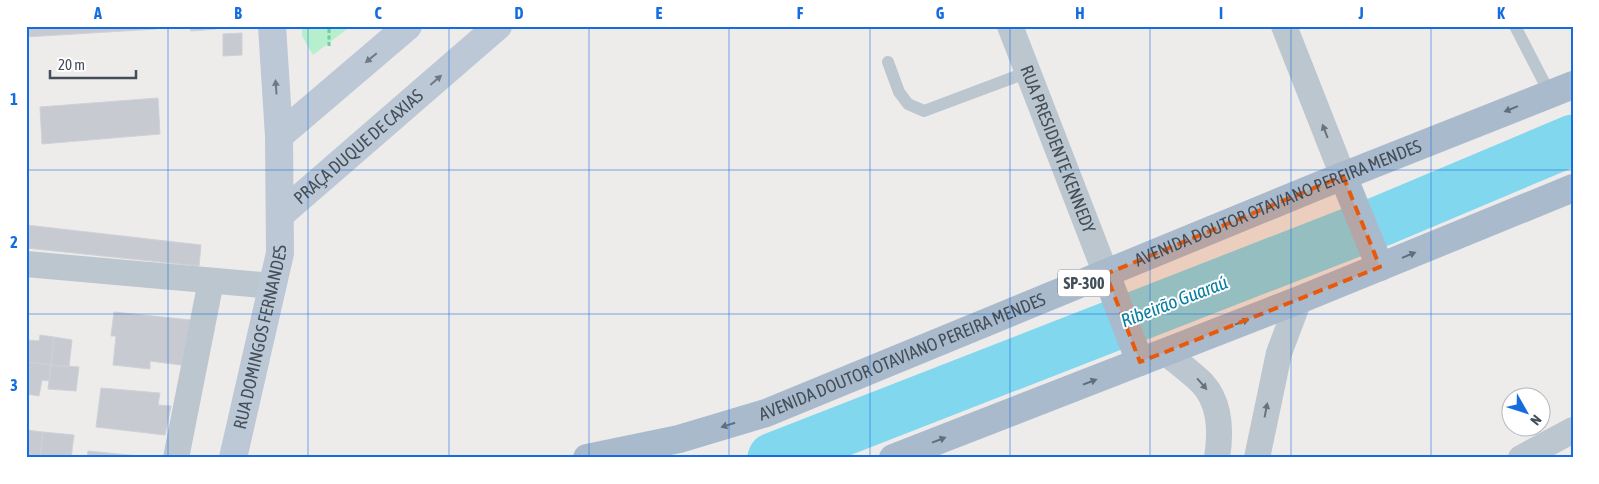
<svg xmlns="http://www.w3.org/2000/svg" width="1599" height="484" viewBox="0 0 1599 484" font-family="'Asap Condensed',sans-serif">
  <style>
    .green { fill: #b6efcc }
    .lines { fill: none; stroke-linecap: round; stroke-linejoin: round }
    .river { stroke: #81d7ee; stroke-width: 51 }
    .building { fill: #c7cad0; stroke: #ced1d7 }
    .path { stroke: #6dce9e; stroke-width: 3; stroke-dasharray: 4 2.5; stroke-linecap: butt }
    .lane { stroke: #bbc6ce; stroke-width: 12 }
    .street { stroke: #bbc6ce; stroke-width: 26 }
    .secondary { stroke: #bcc8d5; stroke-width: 28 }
    .primary { stroke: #a9bacc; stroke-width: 28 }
    .oneway { fill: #6d7984 }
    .oneway2 { fill: #626e7c }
    .oneway3 { fill: #67727c }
    .marked { fill: #e8590c; fill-opacity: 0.2; stroke: #e8590c; stroke-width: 4; stroke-dasharray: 10 6; stroke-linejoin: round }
    .grid { fill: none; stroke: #136ce0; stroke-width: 1; stroke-opacity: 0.55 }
    .labels { text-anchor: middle; stroke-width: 4; stroke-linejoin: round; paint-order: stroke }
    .shield { fill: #fff; stroke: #7b838b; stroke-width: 1 }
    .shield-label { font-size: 16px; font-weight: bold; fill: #434e59 }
    .street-label { font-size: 18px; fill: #434e59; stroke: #fff }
    .water-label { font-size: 19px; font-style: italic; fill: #087fa0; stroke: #fff }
    .neatline { fill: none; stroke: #136ce0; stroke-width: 2 }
    .grid-label { font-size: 16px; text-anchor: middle; font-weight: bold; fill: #136ce0 }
  </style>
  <rect width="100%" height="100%" fill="#eeebeb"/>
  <path class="green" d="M302,26H351L313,55L302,36Z"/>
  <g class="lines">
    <path class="river" d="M773,458L1381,221L1573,140"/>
  </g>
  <path class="building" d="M26,26H156V29L26,37Z
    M190,26H215L216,29L191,31Z
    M242,33V55L223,56V34Z
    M158,98L160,134L42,144L40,107Z
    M26,225L201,245L199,266L26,248Z
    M114,312L191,320L181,365L150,361V369L113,365L116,336H111Z
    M40,335L54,337L51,365L26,362L28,340L39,341Z
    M54,337L72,340L69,367L51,365Z
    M26,362L51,365L49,381L42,380L39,396L26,394Z
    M51,365L79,367L76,391L48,389Z
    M101,388L160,393L158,405L171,406L165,435L96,427Z
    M26,430L43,432L40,458H26Z
    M43,432L74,435L71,458H40Z
    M88,451L149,457L87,458Z"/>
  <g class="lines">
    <path class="path" d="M329,46V26"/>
    <path class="lane" d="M1515,26L1550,94
      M888,62L899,92L908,104L924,111L1028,72"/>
    <g class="street">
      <path id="s1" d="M1010,26L1106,274"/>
      <path d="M1284,26L1343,176"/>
      <path d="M26,264L273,286"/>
      <path d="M1165,352C1177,362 1191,372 1202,383C1221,403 1221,433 1217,458"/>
      <path d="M176,458L211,281"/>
      <path d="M1257,458L1279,353L1299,300"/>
      <path d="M1521,458L1573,430"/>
    </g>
    <g class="secondary">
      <path d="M279,136L408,26"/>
      <path id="s2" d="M280,215L498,26"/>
      <path id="s3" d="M233,458L280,253L279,136L272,26"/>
    </g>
    <g class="primary">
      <path d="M1343,176L1380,267"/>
      <path d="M1106,274L1140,362"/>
      <path id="s4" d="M587,458L679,439L766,413L1318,186L1573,85"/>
      <path d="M893,458L1299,300L1573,188"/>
    </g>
  </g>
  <defs><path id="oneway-solid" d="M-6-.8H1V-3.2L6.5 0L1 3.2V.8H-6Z" transform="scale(1.25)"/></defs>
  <g class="oneway">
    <use href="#oneway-solid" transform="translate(371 58) rotate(140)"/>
    <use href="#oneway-solid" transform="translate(436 80) rotate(-41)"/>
    <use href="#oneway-solid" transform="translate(276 87) rotate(-94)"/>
  </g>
  <g class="oneway2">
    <use href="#oneway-solid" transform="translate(1511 109) rotate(158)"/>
    <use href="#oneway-solid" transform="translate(1409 255) rotate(-22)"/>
    <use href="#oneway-solid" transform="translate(1242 322) rotate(-21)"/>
    <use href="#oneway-solid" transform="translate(1090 382) rotate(-21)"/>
    <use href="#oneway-solid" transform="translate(728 425) rotate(162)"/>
    <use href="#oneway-solid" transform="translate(939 440) rotate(-21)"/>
  </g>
  <g class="oneway3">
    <use href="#oneway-solid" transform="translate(1325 131) rotate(-111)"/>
    <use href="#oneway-solid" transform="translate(1202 384) rotate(49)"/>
    <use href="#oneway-solid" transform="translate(1266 410) rotate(-79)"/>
  </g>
  <path class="marked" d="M1343,176L1380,267L1140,362L1106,274Z"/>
  <path class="grid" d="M168,26V458M308,26V458M449,26V458M589,26V458M729,26V458M870,26V458M1010,26V458M1150,26V458M1291,26V458M1431,26V458M26,170H1573M26,314H1573"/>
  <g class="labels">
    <rect class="shield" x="1058" y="269.5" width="52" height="27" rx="4"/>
    <g class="shield-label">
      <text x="1084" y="289">SP-300</text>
    </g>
    <g class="street-label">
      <text dy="6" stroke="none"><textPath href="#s2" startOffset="104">PRAÇA DUQUE DE CAXIAS</textPath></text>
      <text dy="6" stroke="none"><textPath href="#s1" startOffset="132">RUA PRESIDENTE KENNEDY</textPath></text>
      <text dy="6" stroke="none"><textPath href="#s4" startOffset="738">AVENIDA DOUTOR OTAVIANO PEREIRA MENDES</textPath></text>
      <text dy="6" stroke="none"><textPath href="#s3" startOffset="124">RUA DOMINGOS FERNANDES</textPath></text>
      <text dy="6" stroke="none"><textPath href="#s4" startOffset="332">AVENIDA DOUTOR OTAVIANO PEREIRA MENDES</textPath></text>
    </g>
    <g class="water-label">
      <text transform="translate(1174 301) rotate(-21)" y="7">Ribeirão Guaraú</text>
    </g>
  </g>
  <rect width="1599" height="484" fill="none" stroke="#ffffff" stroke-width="55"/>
  <g transform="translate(1526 412) rotate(129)"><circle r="24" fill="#ffffff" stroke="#b4b8bd"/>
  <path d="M0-4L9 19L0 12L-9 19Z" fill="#136ce0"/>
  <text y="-8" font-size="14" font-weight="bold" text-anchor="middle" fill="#434e59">N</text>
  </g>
  <path d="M50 70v8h86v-8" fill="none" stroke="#434e59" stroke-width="2.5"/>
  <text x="58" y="70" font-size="15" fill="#434e59" stroke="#ffffff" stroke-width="4" paint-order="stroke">20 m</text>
  <rect x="28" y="28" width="1544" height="428" class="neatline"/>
  <g class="grid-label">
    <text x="98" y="19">A</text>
    <text x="238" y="19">B</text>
    <text x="378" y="19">C</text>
    <text x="519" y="19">D</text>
    <text x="659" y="19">E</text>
    <text x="800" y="19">F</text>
    <text x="940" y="19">G</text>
    <text x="1080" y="19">H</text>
    <text x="1221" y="19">I</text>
    <text x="1361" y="19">J</text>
    <text x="1501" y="19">K</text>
    <text x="14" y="105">1</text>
    <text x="14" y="248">2</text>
    <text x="14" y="391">3</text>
  </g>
</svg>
